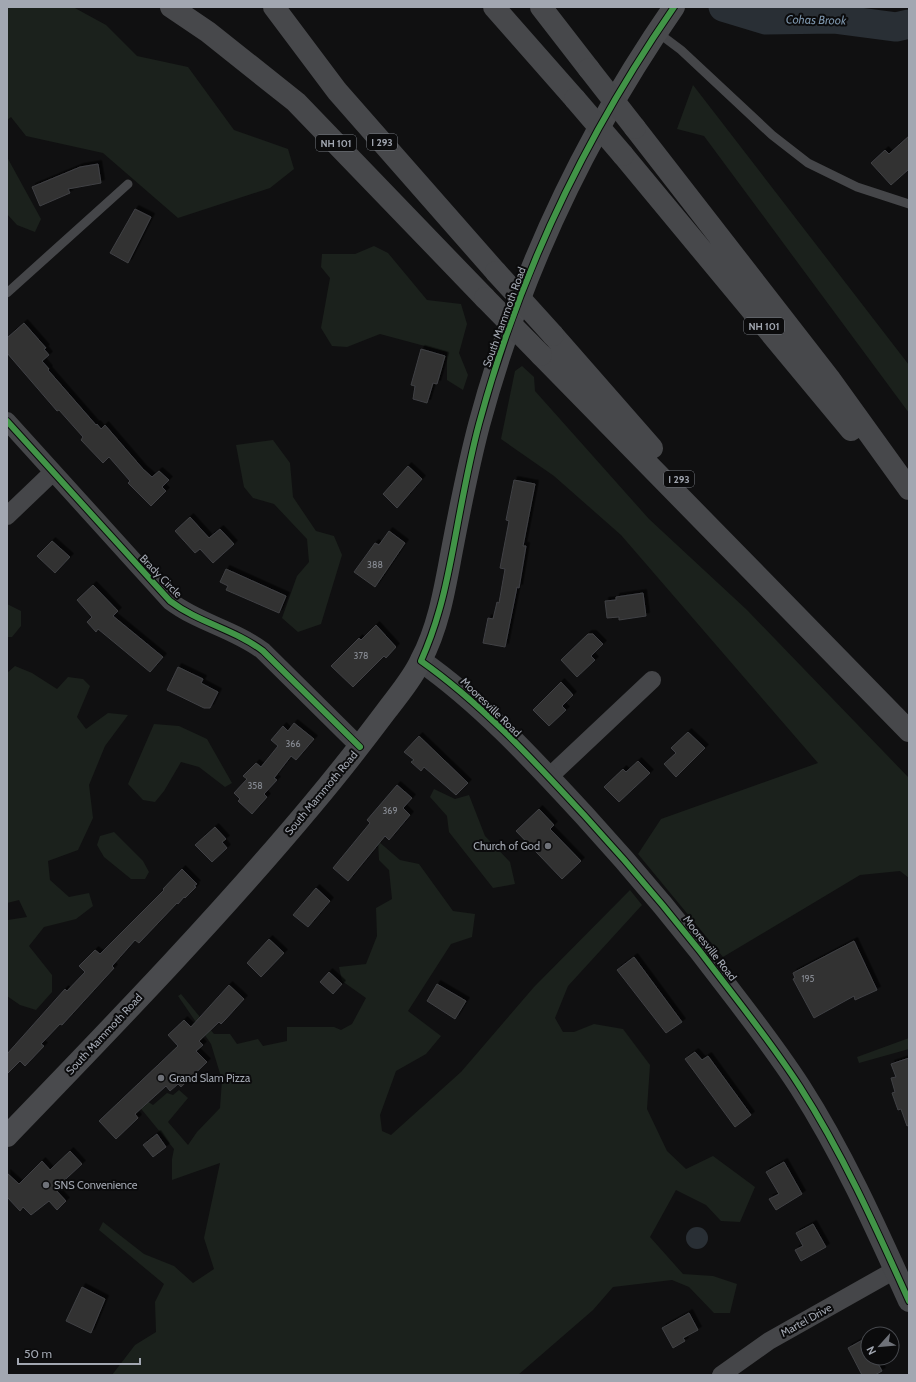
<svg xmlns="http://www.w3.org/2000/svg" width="916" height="1382" viewBox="0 0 916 1382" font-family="Cabin,sans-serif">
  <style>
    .green { fill: #1b211c }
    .water { fill: #292f35 }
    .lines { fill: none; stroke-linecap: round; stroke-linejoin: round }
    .river { stroke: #292f35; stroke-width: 29 }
    .building { fill: #313133; stroke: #404144; filter: url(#shadow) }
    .service { stroke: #454649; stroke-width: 9 }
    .minor { stroke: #454649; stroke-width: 18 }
    .tertiary { stroke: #454649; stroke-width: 22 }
    .secondary { stroke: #494a4d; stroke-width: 22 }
    .motorway { stroke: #47484b; stroke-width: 22 }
    .motorway-bridge { stroke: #47484b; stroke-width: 22 }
    .cycleway-casing { stroke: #0b0b0c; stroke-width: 8 }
    .cycleway { stroke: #419447; stroke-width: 6 }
    .poi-dot { fill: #6f7279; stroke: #0b0b0c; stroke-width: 1.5 }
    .labels { text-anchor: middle; stroke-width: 4; stroke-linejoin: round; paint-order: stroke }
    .number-label { font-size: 9px; fill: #868a92 }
    .shield { fill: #0b0b0c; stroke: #757880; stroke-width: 1 }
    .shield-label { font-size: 10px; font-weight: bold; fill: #a2a7b1 }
    .street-label { font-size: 11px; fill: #a2a7b1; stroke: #0b0b0c }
    .poi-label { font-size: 11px; fill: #a2a7b1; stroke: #0b0b0c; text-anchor: start }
    .water-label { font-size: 12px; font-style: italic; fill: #7c94aa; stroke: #0b0b0c }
  </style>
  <defs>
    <filter id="shadow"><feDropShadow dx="3.5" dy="-3.5" stdDeviation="0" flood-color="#0009"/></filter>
  </defs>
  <rect width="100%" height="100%" fill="#101011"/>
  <path class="green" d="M7,7H73L106,25L137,56L188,67L234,130L288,149L294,169L270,188L178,218L103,153L26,136L11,117L7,120Z
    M693,85L909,365V413L704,136L677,129Z
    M7,157L41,219L35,232L17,225L7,214Z
    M374,246L388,253L427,300L461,304L467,324L459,353L468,375L463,390L447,380V352L380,334L347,347L332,346L321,328L330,278L321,267L322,254H355Z
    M522,366L534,377L535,391L649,519L747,610L909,778V878L900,871L860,875L723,957L638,854L661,819L818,763L621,535L554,476L501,439L515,371Z
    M273,440L290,463L293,497L316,531L334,536L342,555L321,624L298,632L282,618L297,576L309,562L307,539L274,504L253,498L244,487L236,445Z
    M7,604L21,611V626L12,637H7Z
    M15,666L32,673L57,689L68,677L83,679L90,686L77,717L86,729L108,713L128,715L105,746L89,785L93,818L78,850L48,861L50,880L69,897L89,893L93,906L76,919L44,927L29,946L52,975V992L36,1010L20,1005L7,996L8,920L27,917L19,900L7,903V673Z
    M154,724L179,726L207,739L232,783L225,787L199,767L181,762L164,791L155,802L143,800L128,784Z
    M434,789L455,799L469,795L485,836L510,862L515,884L493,888L449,832L447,816L430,797Z
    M114,832L143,861L149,872L145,879H131L104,857L97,845L100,836Z
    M378,841L400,860L419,864L453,911L475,914L472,937L451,944L408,1011L441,1036L426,1054L396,1071L380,1115L382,1131L391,1135L461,1072L534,987L630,890L642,905L568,986L555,1018L563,1032H574L594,1024L623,1029L650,1065L647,1109L667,1151L686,1169L713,1156L755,1187L740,1222L721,1221L706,1205L676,1190L650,1237L683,1274L713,1276L737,1284L730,1313H714L689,1287L672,1280L613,1287L593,1310L518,1375H112L135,1345L156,1332L155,1302L164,1284L99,1230L103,1222L144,1254L174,1266L193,1283L214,1269L204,1238L220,1163L172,1180V1159L174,1149L129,1094H136L153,1105L167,1093L173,1095L179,1090L188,1098L168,1122L188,1145L197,1132L220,1108L222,1080L211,1044L178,996L181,994L214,1034H230L237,1044L258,1039L263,1046L287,1041V1027H334L341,1030L352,1024L366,998L342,981L339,967L366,964L377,936L376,908L392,899L389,870L379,860Z
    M909,1038V1049L859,1063L857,1057Z"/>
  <path class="water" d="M686 1238a11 11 0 1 1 22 0a11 11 0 1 1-22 0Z"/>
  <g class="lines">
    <path class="river" d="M723,7L766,20L835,19L896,27L909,24"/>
  </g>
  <path class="building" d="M909,136V169L891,185L871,163L885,150L889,154Z
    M98,164L101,183L68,189L70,193L40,206L32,187L80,167Z
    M135,209L151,217L128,263L110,253Z
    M24,323L46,348L44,349L49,355L42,361L49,369L48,370L96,425L97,424L101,429L105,425L143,469L152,477L159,471L169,480L162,487L166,491L151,506L128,483L130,481L109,457L103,463L81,440L83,437L59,410L57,411L7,353V338Z
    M421,349L445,356L437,384L433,383L427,403L413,399L415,386L411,385Z
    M408,466L422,479L397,508L383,494Z
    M514,480L535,484L523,546H526L519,588L517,587L505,647L483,643L488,618L493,619L497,602L499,603L505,569L500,568L509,521L506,520Z
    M190,517L209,538L220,529L234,544L213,563L200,549L195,553L175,531Z
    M389,531L405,543L375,587L354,572L375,543L379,545Z
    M52,541L70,557L55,573L37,556Z
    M226,569L286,596L279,613L226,590L228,586L220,582Z
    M93,585L118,611L113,616L163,657L150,672L98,629L96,632L87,622L92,617L77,600Z
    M643,593L646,616L619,620V617L607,618L605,601L616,600V597Z
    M376,625L396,647L386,658L384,656L353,687L331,666L359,638L361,640Z
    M588,634H593L603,644L591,656L595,660L577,677L561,660Z
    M178,667L203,679L201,683L218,692L210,708H204L167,690Z
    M561,682L573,695L562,706L566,710L549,726L533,710Z
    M294,723L314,739L296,760L291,756L274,778L277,780L264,794L267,797L252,814L238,801L240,799L234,793L247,779L243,776L256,763L261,767L278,746L271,740L283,726L288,731Z
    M688,732L705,748L676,777L664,764L676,753L671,748Z
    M419,736L468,783L456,795L424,767L421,771L411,762L414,760L404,752Z
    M638,761L650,773L619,802L604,787L623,769L626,772Z
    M397,785L412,798L403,808L410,815L389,840L385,836L348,881L333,868L370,823L367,820Z
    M539,809L554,825L550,829L581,861L562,879L516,831Z
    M215,827L226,839L222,842L227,848L212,862L195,845Z
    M182,869L197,884L194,886L196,887L185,898L184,897L178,904L177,903L139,943L135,940L112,966L114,968L62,1025L60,1024L41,1044L44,1046L25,1066L20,1061L7,1074V1054L65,989L67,991L85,972L79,966L95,950L100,954L164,890L163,889Z
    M316,888L330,901L308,927L293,915Z
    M269,939L284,953L261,977L247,963Z
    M854,941L877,990L855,1000L854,996L814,1018L793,979L795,978L793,973Z
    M634,957L682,1022L666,1033L617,970Z
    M329,972L342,984L333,994L320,982Z
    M437,984L466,1001L455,1019L427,1001Z
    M229,985L244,999L225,1020L221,1024L219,1022L199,1041L203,1045L196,1051L207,1062L181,1087L178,1084L170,1091L166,1086L135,1114L138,1118L116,1139L99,1121L178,1046L168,1035L184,1020L191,1027Z
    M695,1052L702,1060L708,1056L751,1115L735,1127L685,1059Z
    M909,1058V1125L907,1126L901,1109L898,1110L892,1093L895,1092L891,1078L896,1077L891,1064Z
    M157,1134L166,1147L153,1157L143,1145Z
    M70,1151L82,1164L55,1189L66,1201L57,1210L49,1201L31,1215L23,1207L20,1211L7,1197V1173L19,1184L42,1161L50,1170Z
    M784,1162L802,1194L776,1210L769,1199L779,1194L766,1172Z
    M813,1224L826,1247L801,1261L795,1250L803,1246L796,1233Z
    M82,1287L105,1299L91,1333L66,1321Z
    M689,1313L698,1330L683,1338L685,1341L673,1348L662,1328Z
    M868,1337V1358H875L882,1371L875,1375H862L848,1348Z"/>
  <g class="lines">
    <path class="service" d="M657,32L681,50L772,135L808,163L857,187L909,204
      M7,293L128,184"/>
    <path class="minor" d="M7,421L170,601C199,623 234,629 263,651L360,747
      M7,516L53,472
      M549,777L652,680
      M721,1375L769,1341L895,1270"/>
    <path class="tertiary" d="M421,661C482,704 534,761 584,815C638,874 688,934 735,997C758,1027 780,1056 800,1087C843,1154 876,1228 909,1301"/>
    <path class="secondary" d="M7,1136C111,1028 216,920 312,805C338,774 363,742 387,710C399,694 413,678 421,660C439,626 445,587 452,550C460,508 468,467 479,425C519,276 586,134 674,7"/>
    <path class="motorway" d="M171,7L208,32L296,102L485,298
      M274,7L337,91L496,272
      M494,7L575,99
      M541,7L589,69
      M635,128L829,378L909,489
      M623,155L851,430
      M553,335L652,448
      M541,355L909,731"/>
    <path class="motorway-bridge" d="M589,69L635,128
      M575,99L623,155
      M496,272L553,335
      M485,298L541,355"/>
    <defs>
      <path id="cycleway" d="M674,7C587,133 519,275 479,424C468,465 461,507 453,549C449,570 445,591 439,611C434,629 428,645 421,661C482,704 534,761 584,815C638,874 688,934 735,997C758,1027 780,1056 800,1087C843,1154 876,1228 909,1301
        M7,421L170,601C199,623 234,629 263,651L360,747"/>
    </defs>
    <use href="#cycleway" class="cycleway-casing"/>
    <use href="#cycleway" class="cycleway"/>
  </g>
  <g class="poi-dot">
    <circle cx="548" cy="846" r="4"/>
    <circle cx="161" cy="1078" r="4"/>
    <circle cx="46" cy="1185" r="4"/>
  </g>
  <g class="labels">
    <g class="number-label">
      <text x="375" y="568">388</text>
      <text x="361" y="659">378</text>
      <text x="293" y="747">366</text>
      <text x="255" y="789">358</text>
      <text x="390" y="814">369</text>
      <text x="808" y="982">195</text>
    </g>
    <g class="shield">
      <rect x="367" y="134" width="30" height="16" rx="3"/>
      <rect x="316" y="135" width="40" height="16" rx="3"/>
      <rect x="744" y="318" width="40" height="16" rx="3"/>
      <rect x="664" y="471" width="30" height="16" rx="3"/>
    </g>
    <g class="shield-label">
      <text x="382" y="146">I 293</text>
      <text x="336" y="147">NH 101</text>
      <text x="764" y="330">NH 101</text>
      <text x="679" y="483">I 293</text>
    </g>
    <g class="street-label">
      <text transform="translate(504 317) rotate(-70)" y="4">South Mammoth Road</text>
      <text transform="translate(161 576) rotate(46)" y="4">Brady Circle</text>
      <text transform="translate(491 707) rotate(44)" y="4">Mooresville Road</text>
      <text transform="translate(321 793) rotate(-50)" y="4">South Mammoth Road</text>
      <text transform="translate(710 948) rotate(52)" y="4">Mooresville Road</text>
      <text transform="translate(104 1034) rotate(-47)" y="4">South Mammoth Road</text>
      <text transform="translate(806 1320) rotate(-29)" y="4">Martel Drive</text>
    </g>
    <g class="poi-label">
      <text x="540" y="850" text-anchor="end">Church of God</text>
      <text x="169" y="1082">Grand Slam Pizza</text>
      <text x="54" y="1189">SNS Convenience</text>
    </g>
    <g class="water-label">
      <text transform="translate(816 20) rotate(1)" y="4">Cohas Brook</text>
    </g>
  </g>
  <rect width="916" height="1382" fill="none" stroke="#a2a7b1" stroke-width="16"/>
  <g transform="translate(880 1346) rotate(243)"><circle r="19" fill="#0b0b0c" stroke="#47494e"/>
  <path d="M0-3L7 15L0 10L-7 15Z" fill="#6f7279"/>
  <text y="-6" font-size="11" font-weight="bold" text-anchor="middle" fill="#a2a7b1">N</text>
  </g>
  <path d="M18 1358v6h122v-6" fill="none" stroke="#a2a7b1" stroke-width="2"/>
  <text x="24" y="1358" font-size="12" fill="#a2a7b1" stroke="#0b0b0c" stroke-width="3" paint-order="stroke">50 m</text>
</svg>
